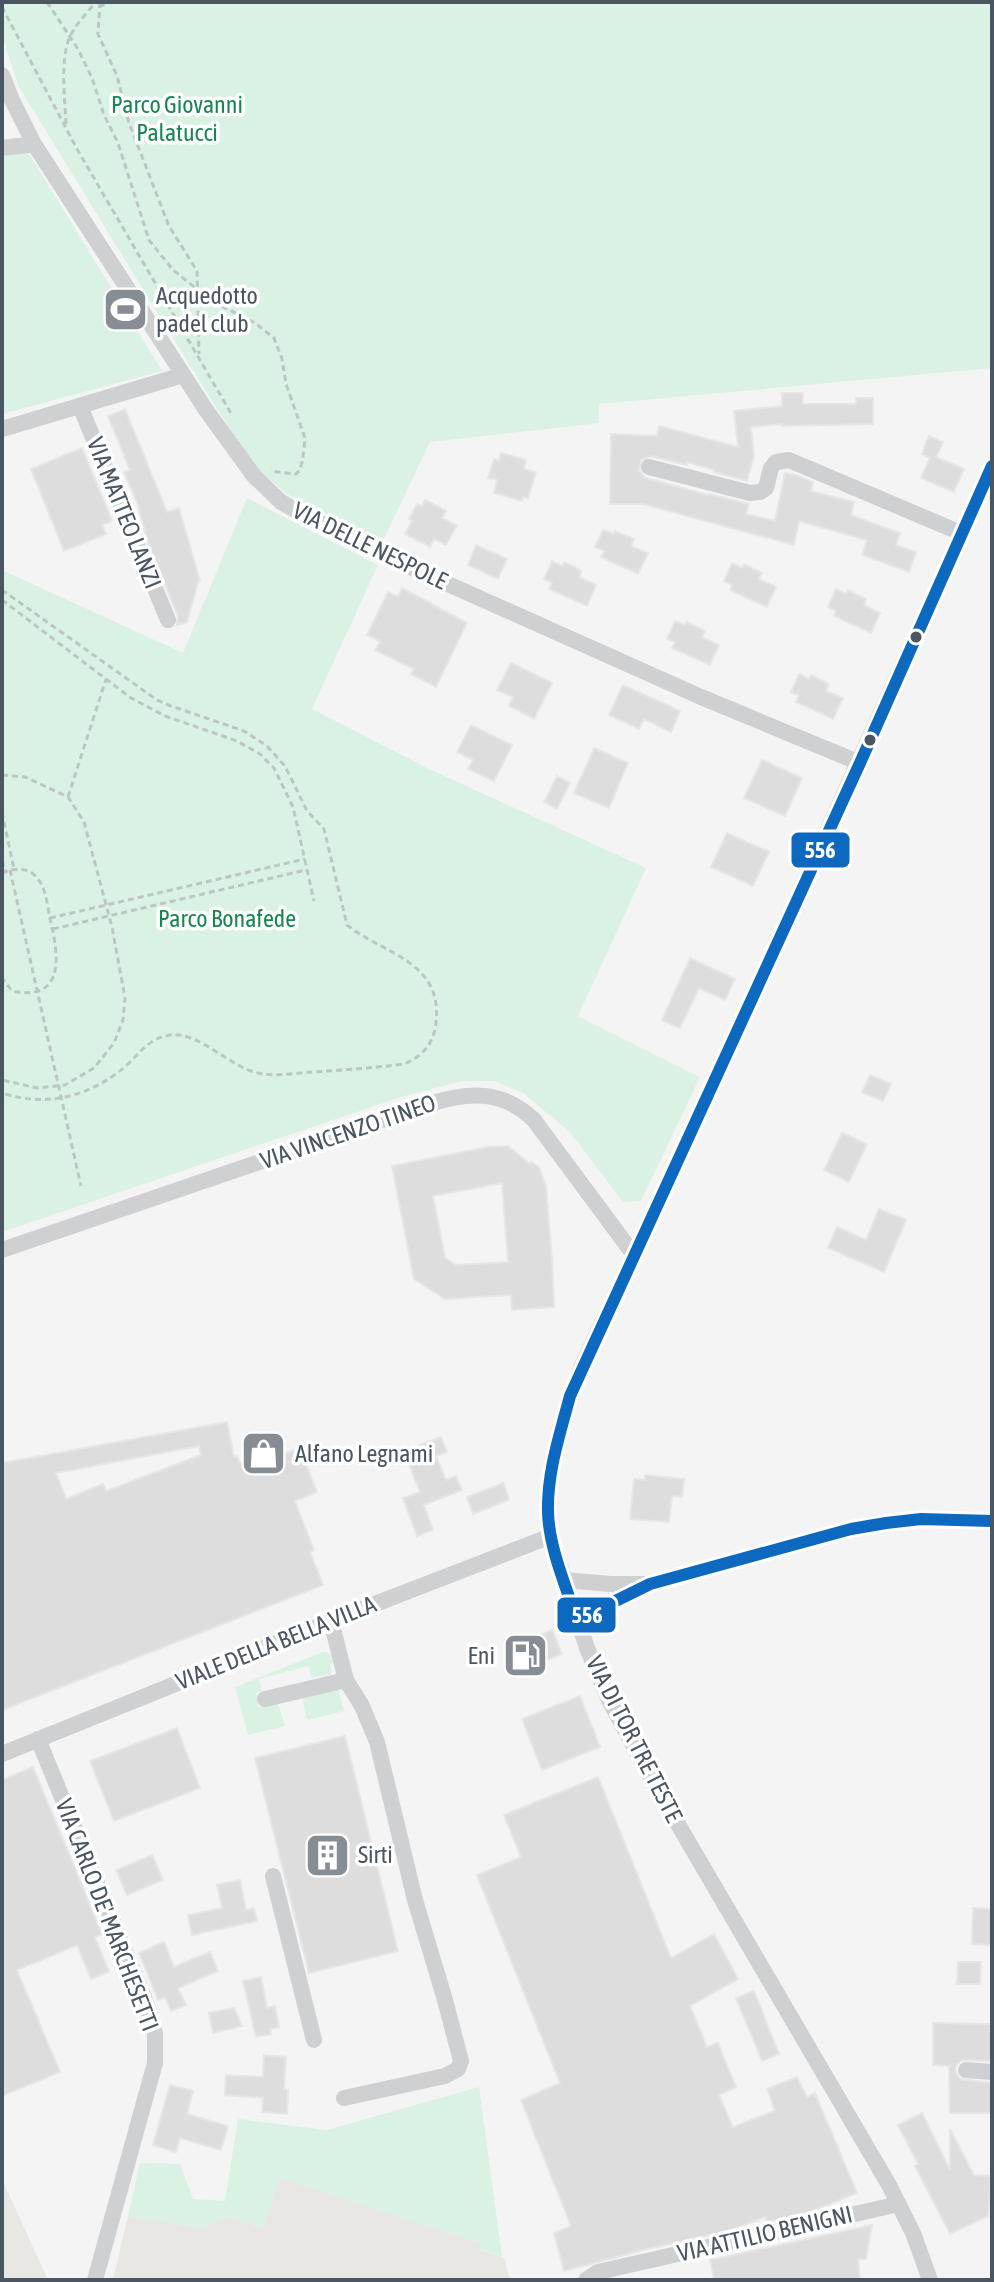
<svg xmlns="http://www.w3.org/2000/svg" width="994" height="2282" viewBox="0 0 994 2282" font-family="'Asap Condensed',sans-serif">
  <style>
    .commercial { fill: #e8e7e3 }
    .green { fill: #d9f2e3 }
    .building { fill: #ddddde; stroke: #e5e6e7; stroke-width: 2; fill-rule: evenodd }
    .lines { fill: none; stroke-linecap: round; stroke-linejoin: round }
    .path { stroke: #bcc7c4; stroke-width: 3; stroke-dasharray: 6 4; stroke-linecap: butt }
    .minor { stroke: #ced0d2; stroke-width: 16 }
    .bus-1-casing { stroke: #fff; stroke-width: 18 }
    .bus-1 { stroke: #0c69bf; stroke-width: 12 }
    .bus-dot { fill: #4a5661; stroke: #fff; stroke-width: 3 }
    .labels { text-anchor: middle; stroke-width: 7; stroke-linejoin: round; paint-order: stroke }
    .park-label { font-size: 24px; fill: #17864f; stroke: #fff }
    .poi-label { font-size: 24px; fill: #4a5661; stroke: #fff; text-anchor: start }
    .street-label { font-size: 24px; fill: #4a5661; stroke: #fff }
    .line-badge { stroke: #fff; stroke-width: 3 }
    .badge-label { font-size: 22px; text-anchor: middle; font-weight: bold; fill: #fff }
  </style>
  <rect width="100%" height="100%" fill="#f4f4f4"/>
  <path class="commercial" d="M280,2178L481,2243L480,2249L504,2258L510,2280H113L128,2216L201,2228L226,2217L262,2227Z
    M2,2179L48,2280H2Z"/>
  <path class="green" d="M2,2H992V368L599,404V423L430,442L382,543L287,494L255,467L203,387L19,87L2,36Z
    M28,152L162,371L2,414V155Z
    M247,498L378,565L312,709L429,769L646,868L578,1016L700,1077L641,1201L623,1202L570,1132L523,1093L494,1081H462L401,1097L2,1232V570L183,653Z
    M323,1652H327L331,1655L333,1663L330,1664L332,1674L312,1678L308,1666L259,1679L262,1691L256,1693L259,1707L278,1703L285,1726L248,1735L235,1687Z
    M338,1689L344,1711L307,1720L302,1697Z
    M479,2087L502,2257L479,2248L480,2243L280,2178L263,2227L226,2217L201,2228L128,2216L140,2163L180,2164L193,2199L225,2201L238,2119L327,2130Z"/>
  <path class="building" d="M782,393H803V404H856V398H873V424L782,426V424L751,427L754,456L747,481L714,472L715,470L687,462V465L651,456L641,460L639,471L646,478L708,495L709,494L749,504L746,514L775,521L785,473L796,475L813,482L811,491L854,502L851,515L900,533L896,545L916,552L909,572L862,555L867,540L799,521L794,545L643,504H610L611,434L657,436L659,426L738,447L734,411L782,406Z
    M125,409L167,512L179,508L200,581L198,582L187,622L177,625L178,616L149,546L137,502L124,472L130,470L108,416Z
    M929,436L943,442L936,457L964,469L954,492L921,478L930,458L922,454Z
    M82,448L112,521L102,525L106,534L64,551L31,469Z
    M501,453L526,460L524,469L536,472L528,498L523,497L522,501L494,493L497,480L488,478L494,459L499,461Z
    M425,500L446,511L442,518L457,526L446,545L434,539L430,547L405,534L412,521L409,519L417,504L422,506Z
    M603,530L614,534L615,531L634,539L631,546L648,553L638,574L601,557L604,551L595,547Z
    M476,545L507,559L498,579L468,565Z
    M552,561L562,566L564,562L582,571L579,577L596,585L587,606L549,589L552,583L544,579Z
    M732,563L742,568L744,564L762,573L759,579L776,587L767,607L730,590L732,585L724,581Z
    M402,588L467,623L436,687L411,674L414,669L375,650L380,641L367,635L388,592L398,597Z
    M836,589L846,594L848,590L866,599L864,605L880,613L871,633L834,616L836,611L828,607Z
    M675,621L685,625L687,622L705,631L702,637L719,645L710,665L672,648L675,642L667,639Z
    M511,663L552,683L534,719L509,706L513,697L497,690Z
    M799,674L809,679L811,675L829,684L826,691L843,698L833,719L796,702L799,696L791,692Z
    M623,685L680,711L671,732L644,719L639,729L609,715Z
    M471,725L512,745L494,781L468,769L473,760L457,752Z
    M594,748L628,763L609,808L574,793Z
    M762,760L802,778L785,816L744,798Z
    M557,776L570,783L557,809L544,802Z
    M727,833L769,852L753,886L711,867Z
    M690,958L735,979L725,1000L699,988L680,1028L662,1020Z
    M870,1075L891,1084L883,1101L862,1092Z
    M842,1133L867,1144L849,1182L824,1170Z
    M508,1146L530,1164L531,1162L539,1167L546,1187L552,1259L554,1307L512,1310L511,1295L445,1299L414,1279L392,1166L488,1147ZM502,1183L508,1262L456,1265L445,1258L433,1196Z
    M879,1209L906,1220L884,1272L828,1248L837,1227L866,1240Z
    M227,1422L234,1457L237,1456L239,1463L268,1452L271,1459L299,1448L317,1492L295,1501L314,1550L310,1552L323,1585L2,1710V1463ZM199,1446L201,1455L106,1491L103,1484L66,1499L56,1473Z
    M441,1437L447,1452L436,1456L446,1480L456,1476L462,1490L424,1505L433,1530L417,1536L403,1498L420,1492L404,1451Z
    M645,1475L684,1479L682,1497L672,1496L669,1522L630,1519L634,1479L645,1480Z
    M503,1483L509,1500L473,1514L467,1497Z
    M552,1630L562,1654L526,1669L515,1646Z
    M580,1696L600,1747L542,1770L522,1719Z
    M177,1728L200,1788L114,1821L90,1761Z
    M345,1736L398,1951L309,1973L255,1758Z
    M33,1767L102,1934L95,1937L109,1972L91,1979L77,1945L17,1970L60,2072L2,2096V1780Z
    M598,1777L671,1958L714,1934L738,1979L690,2006L707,2047L718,2043L736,2087L719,2095L733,2127L775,2111L767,2089L797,2077L807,2097L815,2093L857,2193L805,2214L767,2222L765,2217L730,2231L647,2249L564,2271L554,2233L571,2226L521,2100L560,2083L477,1875L521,1857L504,1815Z
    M152,1855L163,1880L127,1895L116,1870Z
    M240,1880L246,1910L254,1908L257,1921L192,1935L188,1915L222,1908L217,1885Z
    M973,1908L992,1909V1945L972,1944Z
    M164,1942L174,1967L210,1952L218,1971L178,1988L186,2005L171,2011L165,1997L158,2000L139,1953Z
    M958,1962H981L980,1984H957Z
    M261,1977L267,2008L275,2006L279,2027L270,2029L271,2034L256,2037L243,1981Z
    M754,1991L779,2054L762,2061L736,1998Z
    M234,2008L242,2026L213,2033L209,2013Z
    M933,2023L992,2024V2061L962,2060L957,2064L955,2070L960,2079L992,2083V2113H950L949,2066L933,2065Z
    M264,2055L286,2057L284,2089L288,2090L287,2114L262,2112L263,2098L225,2095L226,2075L263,2077Z
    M170,2085L193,2091L187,2114L228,2126L221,2150L180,2138L176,2152L153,2145Z
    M922,2113L950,2170V2129L974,2175L991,2176L988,2216L950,2234L915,2166L918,2164L898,2125Z
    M872,2225L866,2259H858L860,2280H714L710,2260Z"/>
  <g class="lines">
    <path class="path" d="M47,2L78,49L92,78L104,115L118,143L149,240L173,270L212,301L255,323L274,338L282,359L286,384L305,438L303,458L300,470L296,474L277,472L271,469
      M100,2L98,34L117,76L129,123L169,226L197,271L199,354
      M2,7L77,149L232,415
      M99,7L109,2
      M66,124C65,100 60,62 69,39C74,26 87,13 96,2
      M2,590L157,700L171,706L244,731L267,746L285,766L307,811L324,829L347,925C385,955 443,961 436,1023C434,1043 422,1057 404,1064C373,1068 343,1070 313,1072C295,1073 275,1077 258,1073C229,1067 199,1031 170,1035C149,1038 140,1053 126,1066C91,1096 47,1108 2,1093
      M2,600L131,698L165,716L237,741L260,754L274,768L293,807L314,901
      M2,775L25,777L68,797L84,822L112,927L125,998L123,1020L114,1043L94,1068L65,1085L37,1088L2,1080
      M68,797L106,679
      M2,812L14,869
      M2,860L5,871
      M10,870L81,1186
      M2,873C12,869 22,867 32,873C46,883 47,904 50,919C59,955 66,1002 12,991L2,978
      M50,918L305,859
      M53,929L306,870"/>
    <path class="minor" d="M2,75L12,100L34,144L206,410L254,476L281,502L302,514L410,567L701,697L860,763
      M2,148L34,144
      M80,406L168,620
      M2,429L183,375
      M649,467L750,493L760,492L766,488L771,468L776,462L789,460L961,533
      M2,1250L429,1104C468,1092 502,1089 534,1120L634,1255
      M564,1580L611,1584H648
      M577,1620L650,1584L851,1529C898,1518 944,1517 992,1521
      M331,1621L346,1680L362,1706L377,1742L415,1900L445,2000L461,2061L458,2069L445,2076L344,2098
      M265,1699L346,1680
      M38,1739L147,2005L155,2033V2063L95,2280
      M2,1754L331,1621L551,1536
      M273,1876L314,2040
      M966,2070L992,2072
      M586,2280L598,2272L899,2204
      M930,2280L913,2233L889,2185L655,1785L610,1702L587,1648L553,1545L548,1521V1496L552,1462L560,1428L581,1368L693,1129L992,466"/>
    <defs>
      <path id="bus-1" d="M992,466L860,763L570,1396C560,1434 547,1472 548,1512C549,1548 566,1586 577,1620L650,1584L851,1529L886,1523L921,1519L992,1521"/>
    </defs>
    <use href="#bus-1" class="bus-1-casing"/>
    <use href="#bus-1" class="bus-1"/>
  </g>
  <defs>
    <symbol id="stadium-square" viewBox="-11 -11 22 22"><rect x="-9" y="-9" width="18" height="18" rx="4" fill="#868d94" stroke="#fff"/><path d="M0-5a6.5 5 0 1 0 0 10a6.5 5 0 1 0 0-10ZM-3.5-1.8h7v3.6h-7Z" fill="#fff"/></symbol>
    <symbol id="shop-square" viewBox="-11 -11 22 22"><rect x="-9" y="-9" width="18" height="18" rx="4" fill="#868d94" stroke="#fff"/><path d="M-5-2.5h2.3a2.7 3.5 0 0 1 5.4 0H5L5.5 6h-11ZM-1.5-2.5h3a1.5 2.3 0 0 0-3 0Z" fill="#fff"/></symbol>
    <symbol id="fuel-square" viewBox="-11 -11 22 22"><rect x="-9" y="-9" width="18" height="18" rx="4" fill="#868d94" stroke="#fff"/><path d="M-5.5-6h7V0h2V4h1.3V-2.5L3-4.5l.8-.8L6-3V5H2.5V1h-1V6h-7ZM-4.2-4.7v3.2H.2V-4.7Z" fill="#fff"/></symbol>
    <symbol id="building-square" viewBox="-11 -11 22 22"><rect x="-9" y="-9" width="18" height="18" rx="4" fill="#868d94" stroke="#fff"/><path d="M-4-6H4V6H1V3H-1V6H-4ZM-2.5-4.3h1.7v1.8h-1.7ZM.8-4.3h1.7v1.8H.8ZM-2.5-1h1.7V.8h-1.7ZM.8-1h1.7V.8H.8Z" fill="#fff"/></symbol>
  </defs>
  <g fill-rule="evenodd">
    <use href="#stadium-square" x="100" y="284" width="51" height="51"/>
    <use href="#shop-square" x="238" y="1428" width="51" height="51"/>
    <use href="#fuel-square" x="500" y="1630" width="51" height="51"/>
    <use href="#building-square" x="302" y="1830" width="51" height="51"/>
  </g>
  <g class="bus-dot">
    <circle cx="916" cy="637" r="7"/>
    <circle cx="870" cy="740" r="7"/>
  </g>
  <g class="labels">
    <g class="park-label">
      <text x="177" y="113">Parco Giovanni<tspan x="177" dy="28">Palatucci</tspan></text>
      <text x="227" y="927">Parco Bonafede</text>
    </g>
    <g class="poi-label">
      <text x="156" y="304">Acquedotto<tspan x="156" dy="28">padel club</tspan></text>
      <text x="295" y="1462">Alfano Legnami</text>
      <text x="495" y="1664" text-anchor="end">Eni</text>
      <text x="358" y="1863">Sirti</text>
    </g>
    <g class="street-label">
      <text transform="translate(124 513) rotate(68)" y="8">VIA MATTEO LANZI</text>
      <text transform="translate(370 546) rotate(26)" y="8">VIA DELLE NESPOLE</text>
      <text transform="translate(348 1132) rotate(-19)" y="8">VIA VINCENZO TINEO</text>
      <text transform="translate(276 1643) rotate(-22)" y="8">VIALE DELLA BELLA VILLA</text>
      <text transform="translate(634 1739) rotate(63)" y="8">VIA DI TOR TRE TESTE</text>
      <text transform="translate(107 1915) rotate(69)" y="8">VIA CARLO DE' MARCHESETTI</text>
      <text transform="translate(765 2234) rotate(-13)" y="8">VIA ATTILIO BENIGNI</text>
    </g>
  </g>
  <g class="line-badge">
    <rect x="790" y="831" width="61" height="38" rx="8" fill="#0c69bf"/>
    <rect x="556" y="1596" width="61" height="38" rx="8" fill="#0c69bf"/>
  </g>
  <g class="badge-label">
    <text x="820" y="858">556</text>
    <text x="587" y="1623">556</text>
  </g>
  <rect width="994" height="2282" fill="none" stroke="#4a5661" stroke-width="8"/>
</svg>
